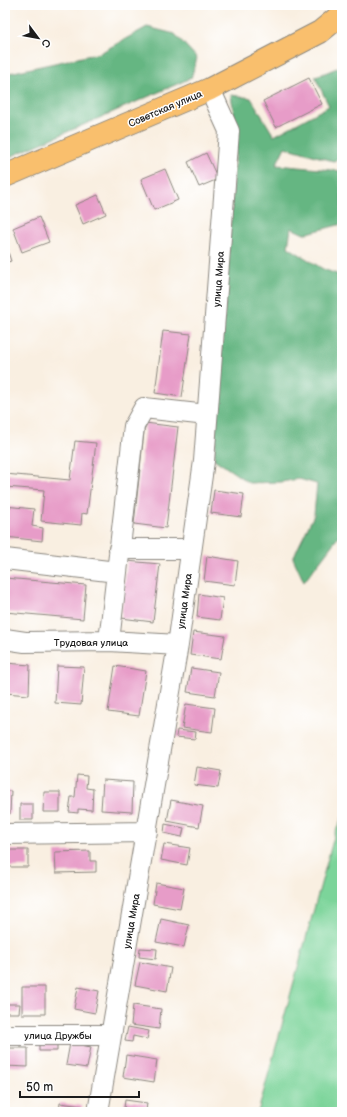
<svg xmlns="http://www.w3.org/2000/svg" width="347" height="1117" viewBox="0 0 347 1117" font-family="'Balsamiq Sans',sans-serif">
  <style>
    .green { fill: #7cd49a; stroke: #4c785b }
    .forest { fill: #65b682; stroke: #40694f }
    .building { fill: #e79cc8 }
    .lines { fill: none; stroke-linecap: round; stroke-linejoin: round }
    .minor-casing { stroke: #8a867e; stroke-width: 22 }
    .major-casing { stroke: #8a867e; stroke-width: 24 }
    .minor { stroke: #fff; stroke-width: 20 }
    .major { stroke: #f9bf6d; stroke-width: 22 }
    .labels { text-anchor: middle; stroke-width: 3; stroke-linejoin: round; paint-order: stroke }
    .street-label { font-size: 10px; fill: #1c1c1c; stroke: #fff }
  </style>
  <rect width="100%" height="100%" fill="#fff"/>
  <filter id="ink" filterUnits="userSpaceOnUse"><feTurbulence type="fractalNoise" baseFrequency=".025" numOctaves="2"/><feDisplacementMap in="SourceGraphic" scale="8" xChannelSelector="R" yChannelSelector="G"/><feConvolveMatrix kernelMatrix="1 2 1 2 8 2 1 2 1" color-interpolation-filters="sRGB"/></filter>
  <filter id="wash" filterUnits="userSpaceOnUse"><feTurbulence type="fractalNoise" baseFrequency=".012" numOctaves="4" result="noise"/><feDisplacementMap in="SourceGraphic" scale="16" xChannelSelector="R" yChannelSelector="G"/><feGaussianBlur stdDeviation="0.9" result="paint"/><feColorMatrix in="noise" values="0 0 0 0 0 0 0 0 0 0 0 0 0 0 0 0 0 1.4 0 .05"/><feComposite in="paint" operator="in"/></filter>
  <g filter="url(#wash)">
    <rect width="100%" height="100%" fill="#f9efe1"/>
    <path class="green" d="M342,818V1112H258L335,833Z"/>
    <path class="forest" d="M147,27L175,34L197,58L191,78L5,159V74L100,53Z
      M342,66V158L333,161L285,147L276,165L342,171V224L304,234L291,228L288,247L323,269L342,276V532L304,582L293,558L314,515L317,484L299,479L281,482L249,483L214,459L237,133L231,95L251,98L274,136L329,106L315,77Z"/>
    <g id="blocks">
      <path class="building" d="M309,78L322,104L276,127L263,101Z
        M206,153L218,179L199,187L188,162Z
        M165,169L178,200L154,210L141,179Z
        M98,195L106,214L83,224L75,205Z
        M39,217L49,242L22,252L13,228Z
        M5,243L11,261L5,263Z
        M163,331L191,334L182,397L155,393Z
        M145,423L178,427L166,528L134,524Z
        M75,441L96,443L87,514L82,513L81,525L41,521L44,490L5,487V474L70,480Z
        M214,490L244,494L241,517L211,513Z
        M5,506L34,509L32,526L43,528L42,541L5,537Z
        M207,556L238,561L235,585L204,581Z
        M127,561L160,564L153,622L121,618Z
        M5,578L86,585L83,619L5,612Z
        M199,594L223,598L220,620L197,617Z
        M193,632L225,636L221,659L190,655Z
        M6,663L30,665L29,695L5,693Z
        M57,666L84,667L81,705L55,703Z
        M115,666L146,671L139,716L108,712Z
        M191,668L219,672L215,696L187,692Z
        M186,704L215,708L212,732L182,728Z
        M177,730L196,732L195,739L176,737Z
        M197,767L221,771L218,788L194,785Z
        M77,775L87,776L86,788L93,789L92,810L78,809V813L69,812L71,797H75Z
        M103,780L133,782L132,812L101,810Z
        M5,791H11L10,814H5Z
        M44,792H60V812H43Z
        M171,800L203,806L199,827L167,821Z
        M20,804H33V820H20Z
        M165,824L184,828L182,837L164,833Z
        M164,844L190,848L187,865L161,860Z
        M9,850H28V867H9Z
        M90,851V861H96V872L56,873L55,852Z
        M156,883L184,888L180,909L153,904Z
        M161,919L189,925L184,947L156,942Z
        M140,948L157,949L156,959L139,957Z
        M140,962L171,968L167,991L135,985Z
        M22,987H45V1014H22Z
        M78,987L99,991L95,1013L74,1009Z
        M5,1004H20L19,1013H5Z
        M133,1005L161,1009L159,1029L131,1025Z
        M128,1027L149,1031L147,1039L133,1036L132,1042L125,1041Z
        M57,1043V1051H39V1044Z
        M70,1043L91,1047L87,1068L66,1065Z
        M5,1048H28V1067L5,1066Z
        M126,1055L157,1060L154,1082L123,1077Z
        M125,1100L147,1103L146,1111L124,1108Z
        M60,1103L82,1106L81,1112H59Z"/>
    </g>
  </g>
  <g filter="url(#ink)">
    <use href="#blocks" fill-opacity="0" stroke="#8a867e" stroke-width="1"/>
    <g class="lines">
      <defs>
        <path id="minor" d="M119,549H191
          M5,559L117,572
          M5,639L25,642L109,641L178,645
          M109,641L134,426L144,408L207,415
          M5,834L147,832
          M5,1035H111
          M98,1112L178,645L204,461L229,131L210,89"/>
        <path id="major" d="M5,176L210,89L320,32L342,14"/>
      </defs>
      <use href="#minor" class="minor-casing"/>
      <use href="#major" class="major-casing"/>
      <use href="#minor" class="minor"/>
      <use href="#major" class="major"/>
    </g>
  </g>
  <g class="labels">
    <g class="street-label">
      <text transform="translate(165 108) rotate(-23)" y="4">Советская улица</text>
      <text transform="translate(218 279) rotate(-86)" y="4">улица Мира</text>
      <text transform="translate(184 601) rotate(-82)" y="4">улица Мира</text>
      <text x="91" y="646">Трудовая улица</text>
      <text transform="translate(131 921) rotate(-80)" y="4">улица Мира</text>
      <text x="58" y="1039">улица Дружбы</text>
    </g>
  </g>
  <rect width="347" height="1117" fill="none" stroke="#fff" stroke-width="20"/>
  <g transform="translate(38 38) rotate(122)" stroke="#ffffff" stroke-width="3" paint-order="stroke">
  <path d="M0-3L7 15L0 10L-7 15Z" fill="#1c1c1c"/>
  <text y="-6" font-size="11" font-weight="bold" text-anchor="middle" fill="#1c1c1c">С</text>
  </g>
  <path d="M20 1091v6h119v-6" fill="none" stroke="#1c1c1c" stroke-width="2"/>
  <text x="26" y="1091" font-size="12" fill="#1c1c1c" stroke="#ffffff" stroke-width="3" paint-order="stroke">50 m</text>
</svg>
